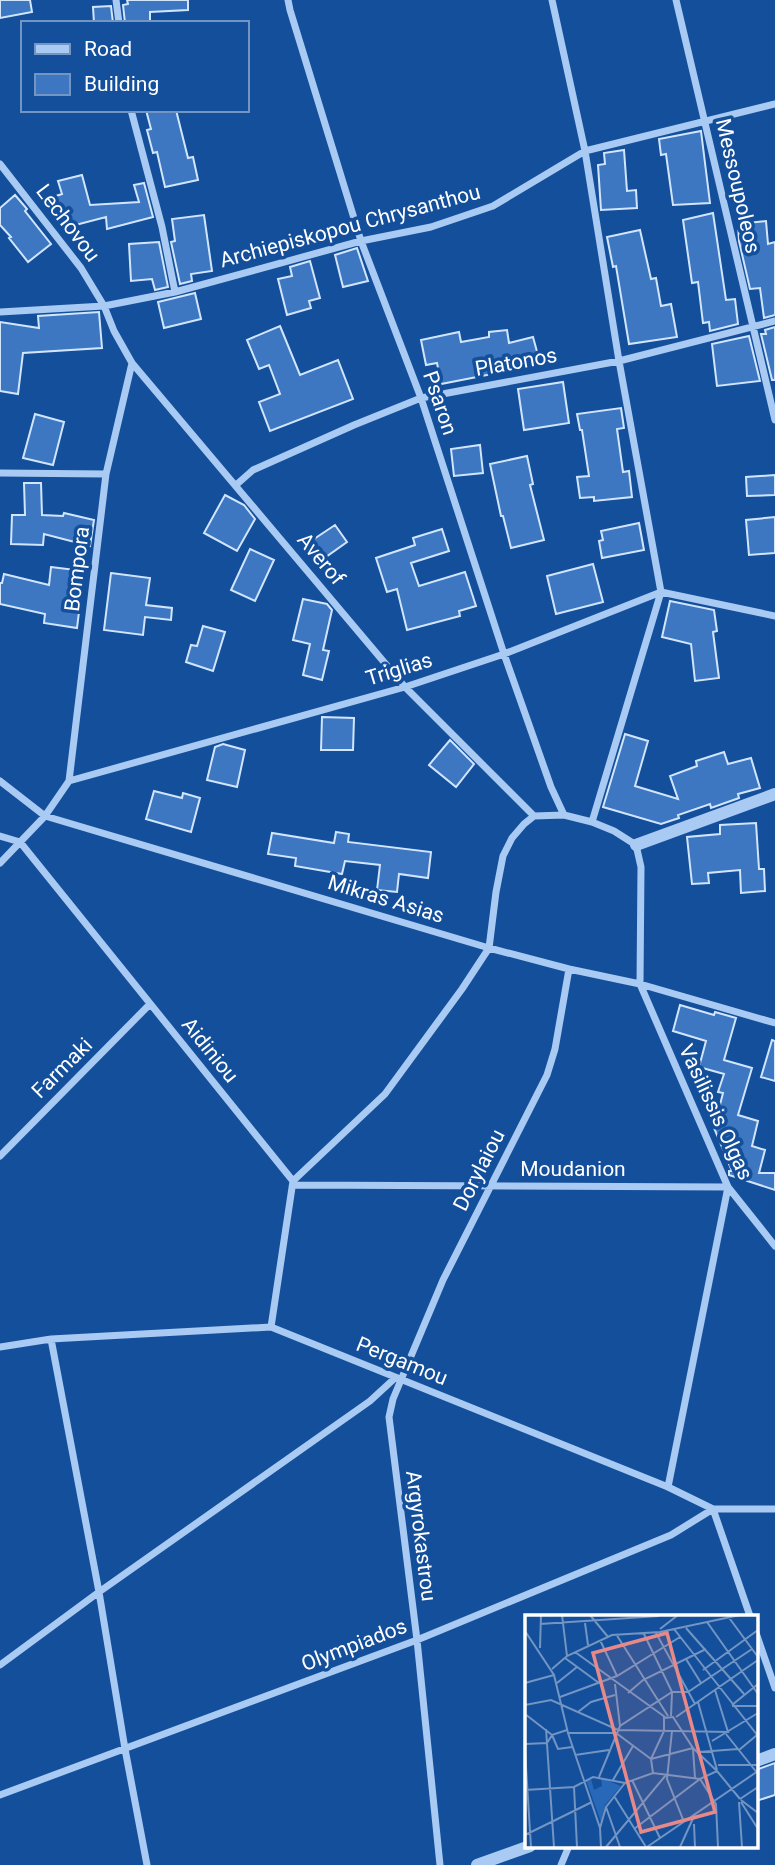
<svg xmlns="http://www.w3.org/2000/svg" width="775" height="1865" viewBox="0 0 775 1865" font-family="Roboto,sans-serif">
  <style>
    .building { fill: #3d77c2; stroke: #d1e5fd; stroke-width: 2 }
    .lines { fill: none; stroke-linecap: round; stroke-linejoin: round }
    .minor { stroke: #a9caf3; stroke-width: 7 }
    .tertiary { stroke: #a9caf3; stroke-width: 12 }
    .labels { text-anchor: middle; stroke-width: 7; stroke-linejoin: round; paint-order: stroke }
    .street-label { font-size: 21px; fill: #fff; stroke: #144f9b }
    .inset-road { fill: none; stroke: #7295c3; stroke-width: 2 }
    .view { fill: #e88989; fill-opacity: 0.15; stroke: #e88989; stroke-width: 3.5 }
    .inset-edge { fill: none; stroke: #fff; stroke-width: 3.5 }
  </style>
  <rect width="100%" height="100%" fill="#144f9b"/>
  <path class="building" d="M0,0H30L32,12L0,18Z
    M127,0H188V10L150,12V23H125L123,5L128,4Z
    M111,6L113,23H94L93,7Z
    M146,110H176L188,158L193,157L198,180L165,187L157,152L153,153L147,130L151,129Z
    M701,131L710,203L673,205L666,154L661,155L659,139Z
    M624,150L627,191L636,190L637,208L601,210L598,165L605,164L604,153Z
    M82,175L90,205L139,202L134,185L144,183L153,217L107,229L106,217L64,228L56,196L62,194L58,181Z
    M15,195L27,209L25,211L51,244L28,262L9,238L11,237L0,225V208Z
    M713,213L726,300L735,299L738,324L710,331L709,322L703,323L698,282L692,283L683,220Z
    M204,215L212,271L191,274L192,281L180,284L171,242L175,241L172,219Z
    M766,221L768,244L775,242V315L764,318L760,288L750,289L739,241L738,224Z
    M640,230L651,279L656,278L661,306L671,304L677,337L629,344L616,266L613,267L607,237Z
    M159,242L168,287L155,290L152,279L131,281L129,244Z
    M357,248L368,281L343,287L335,255Z
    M310,261L320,298L309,301L311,308L287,315L278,279L292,276L290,267Z
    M195,293L201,319L164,328L158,302Z
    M99,312L102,348L23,353L18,394L0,391V322L39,328L38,316Z
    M280,326L300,375L338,360L353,399L270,431L259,402L280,394L269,365L259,369L247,340Z
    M775,327V380H772L761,334H766L765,330Z
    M507,330L509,343L533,337L539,359L513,366V370L441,384L437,363L426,365L421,340L459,332L461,342L489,337V332Z
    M749,336L760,381L717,386L712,344Z
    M563,382L569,423L524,430L518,389Z
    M621,408L624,428L617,429L623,472L629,471L632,497L594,501V497L580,498L577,477L589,476L582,430H580L577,414Z
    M35,414L64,422L53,465L23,458Z
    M480,445L483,473L454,476L451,449Z
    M527,456L533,484L530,485L544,540L511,548L503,516H501L490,464Z
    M775,475V495L747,496L746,477Z
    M24,483H41L42,515L63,516L64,513L94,520L90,546L44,534L43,545L11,544L12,515H25Z
    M225,495L244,505L255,519L237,551L204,533Z
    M775,517V553L749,555L746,520Z
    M639,523L644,550L602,558L599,541L603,540L601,531Z
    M335,525L347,542L323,559L311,541Z
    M442,529L449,551L411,563L419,586L465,572L476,606L459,611L460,616L407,630L397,589L387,592L376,558L415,545L413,538Z
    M250,549L274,560L255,601L231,590Z
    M593,564L603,602L556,614L547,576Z
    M51,567L84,571L77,628L44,623L45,614L0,604V583H2L4,574L49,585Z
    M111,573L150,578L146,605L172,608L171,620L145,617L143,635L104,630Z
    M303,599L327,604L332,610L323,650L329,651L322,680L303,675L310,644L293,640Z
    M670,601L714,610L717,631L713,632L719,678L695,681L691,644L662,637Z
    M203,626L225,632L213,671L186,662L191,645L197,646Z
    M322,717L354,718L353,750H321Z
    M625,734L648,741L635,786L678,799L670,776L697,766L696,761L724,752L728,764L751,758L760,788L738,794L739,798L711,808L710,804L678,815L679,818L661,824L603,807Z
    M450,740L474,764L456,787L429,765Z
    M223,744L245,750L237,787L207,780L215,747Z
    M154,791L182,798L183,793L200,798L191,832L146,819Z
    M756,823L759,869H764L765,891L741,893L740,870L708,873L709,883L692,884L687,837L720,834V825Z
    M336,832L349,834L348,842L431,852L428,878L399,874L397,892L377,890L380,865L345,861L342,874L295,866L296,858L268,854L272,833L334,843Z
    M680,1005L714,1015L715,1012L736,1018L724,1060L752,1068L738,1115L758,1121L752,1146L765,1150L759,1173H775V1190L729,1175V1171H732L714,1128L723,1093L718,1092L724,1074L699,1067L706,1041L673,1031Z
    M772,1040L775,1041V1081L761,1077Z
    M775,1763V1795L756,1801V1770Z"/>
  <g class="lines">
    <path class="minor" d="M116,0L119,23
      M288,0L290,10L361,241L421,398L504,654L551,787L564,815
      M552,0L585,151L619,361L661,592L592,822
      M676,0L775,420
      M131,110L162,227L175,292
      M0,164L81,268L104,306L114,331L132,363L405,687L534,816
      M0,312L104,306L175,292L361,241L431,227L493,206L585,151L775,104
      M0,473L106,474
      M236,485L253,470L354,425L421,398L619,361L775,321
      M0,781L45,816L489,948L569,969L640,984L775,1023
      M69,781L106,474L132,363
      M0,836L20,842L293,1181L271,1327
      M0,863L45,816L69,781L405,687L504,654L661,592L775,616
      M0,1156L150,1004
      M293,1181L385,1094L462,989L489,948L496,892L503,856L512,838L524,824L534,816L564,815L592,822L614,831L636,845L641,867L640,984L728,1187L775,1246
      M293,1185L728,1187
      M51,1339L99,1592L125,1749L147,1865
      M0,1347L51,1339L271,1327L668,1487L713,1509H775
      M668,1487L728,1187
      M756,1633L775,1688
      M0,1665L99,1592L370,1401L395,1378
      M0,1795L417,1640L671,1535L713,1509L750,1616
      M440,1865L417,1640L389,1417L393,1399L443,1280L547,1075L555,1049L569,969
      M561,1865L569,1846"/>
    <path class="tertiary" d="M636,845L775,794
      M756,1761L775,1754
      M477,1865L530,1846"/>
  </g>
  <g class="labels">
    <g class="street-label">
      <text transform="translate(738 186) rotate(77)" y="7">Messoupoleos</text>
      <text transform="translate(68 223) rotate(53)" y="7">Lechovou</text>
      <text transform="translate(350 226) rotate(-15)" y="7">Archiepiskopou Chrysanthou</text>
      <text transform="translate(516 362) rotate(-10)" y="7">Platonos</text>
      <text transform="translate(440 403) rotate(71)" y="7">Psaron</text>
      <text transform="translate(321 559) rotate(50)" y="7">Averof</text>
      <text transform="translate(77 569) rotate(-83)" y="7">Bompora</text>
      <text transform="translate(399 669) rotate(-17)" y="7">Triglias</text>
      <text transform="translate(386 899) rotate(17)" y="7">Mikras Asias</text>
      <text transform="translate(210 1050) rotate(51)" y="7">Aidiniou</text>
      <text transform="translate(62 1068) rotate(-45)" y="7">Farmaki</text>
      <text transform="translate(716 1112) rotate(65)" y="7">Vasilissis Olgas</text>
      <text x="573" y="1176">Moudanion</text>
      <text transform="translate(479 1170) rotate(-63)" y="7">Dorylaiou</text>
      <text transform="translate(402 1361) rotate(22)" y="7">Pergamou</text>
      <text transform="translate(421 1536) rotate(83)" y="7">Argyrokastrou</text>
      <text transform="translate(354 1645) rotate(-21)" y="7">Olympiados</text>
    </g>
  </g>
  <g transform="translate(525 1615)">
    <rect width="233" height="233" fill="#144f9b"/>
    <path d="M76,163L96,171L80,190L76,207L61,165L66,164L69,175L77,171Z" fill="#2768b9"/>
    <path class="inset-road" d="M37,0L42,41M65,0L83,22M202,0L233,42M182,7L233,79M60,8L63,30M15,9L134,1M161,13L219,79M135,14L153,0M149,14L233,121M0,16L29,60L43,118L75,213L76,232M131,18L170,89M91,19L143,101M119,19L147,77L146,101M75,25L92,61M15,33L16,0M50,37L140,102M40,43L74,68M161,44L176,68M27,54L42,41L87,20L135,17L215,0M178,55L233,15M0,68L29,60M32,68L52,52M90,69L95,111M103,78L118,65L181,34M35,82L92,61L155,22M173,87L192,155M0,90L26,85L93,115L203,117L190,75M207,90L233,69M207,91H233M53,97L66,87L90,80M0,99L27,120L42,115M151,102L233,45M21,114L29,232M147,116L142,164L159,207M43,118H91L126,144L128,158M201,119L233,159M27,120L33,134L47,132M187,126L233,98M0,129L22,128L27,120M168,134L170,163M214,135L232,120M0,136L6,232M174,137L213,134M50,140L84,135M126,144L139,116V103L148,102L168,133L192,156M126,144L168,133M193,150H233M74,162L95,111L147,77H163L227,34M88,165L108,131M107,165L135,223M49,172L52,232M0,175L49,172L68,162L100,168L128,158L175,164L192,156L215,184M89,181L121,232M215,184L233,172M216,185L233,198M214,187L217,232M216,187L233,214M81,192L95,232M169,209L170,232M75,213L81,192L100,168M109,214L175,164L191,189L193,232M0,220L67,187M81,232L141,160M122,232L233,156M155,232L170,199"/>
    <path class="view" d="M142,18L190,197L116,217L68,38Z"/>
    <rect width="233" height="233" class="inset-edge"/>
  </g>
  <rect x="21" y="21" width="228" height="91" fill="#144f9b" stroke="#7295c3" stroke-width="2"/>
  <rect x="35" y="44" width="35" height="10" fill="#a9caf3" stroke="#7295c3" stroke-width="2"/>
  <text x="84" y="56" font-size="21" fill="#ffffff">Road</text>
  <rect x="35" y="74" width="35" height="21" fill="#3d77c2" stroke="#7295c3" stroke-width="2"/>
  <text x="84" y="91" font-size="21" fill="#ffffff">Building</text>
</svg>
